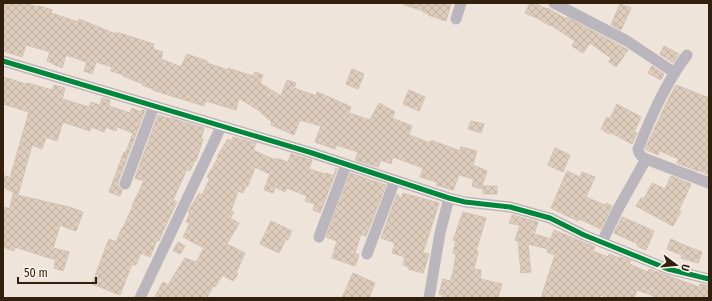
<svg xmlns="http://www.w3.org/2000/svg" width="712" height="301" viewBox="0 0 712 301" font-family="'Fira Sans Condensed',sans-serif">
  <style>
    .building { fill: url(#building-cross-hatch); stroke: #d1c2b5 }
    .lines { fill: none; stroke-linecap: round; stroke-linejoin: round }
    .minor { stroke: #bbb6bd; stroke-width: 11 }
    .cycleway-casing { stroke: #fdf2e9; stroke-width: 8 }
    .cycleway { stroke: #00873e; stroke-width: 5 }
  </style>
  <defs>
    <pattern id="building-cross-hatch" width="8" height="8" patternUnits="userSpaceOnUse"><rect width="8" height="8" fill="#decdbd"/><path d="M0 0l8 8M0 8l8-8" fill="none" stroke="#bfb0a1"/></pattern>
  </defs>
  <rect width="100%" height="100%" fill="#efe4d9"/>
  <path class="building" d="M3,3H22L39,7V6L52,10L51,13L78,22L79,19L113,33H119L154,44L153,49L163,52L161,59L181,67L187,54L207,61V63L228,70V68L253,76L255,72L263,75L260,83L281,96L287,80L296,83L294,88L316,96L317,92L345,104L351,107L349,113L370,120L379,103L395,112L392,118L412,126L409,135L430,143L431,140L460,151L461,147L477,151L473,165L487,171L481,189L472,186L474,179L459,175L453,190L436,185L437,182L420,177L423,168L393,157L391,164L381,160L378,167L355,160L358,152L336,145L335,149L315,142L321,126L300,120L294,135L271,125L272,122L261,113V112L239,98L236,110L206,101L204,106L153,90V89L142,85L143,84L123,76L124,75L111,71L112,67L96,62L92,74L84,71L87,62L66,55L62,68L47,61L50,52L44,50L26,45L22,57L3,51Z
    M405,3H451L446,21L428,15L429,14L423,12L424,11L404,5Z
    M530,3H534L547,9L548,8L566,19L567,17L628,50L616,67L609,62L611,58L590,43L583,53L572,46L575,41L551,25L550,26L539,19L525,13Z
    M620,4L631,8L621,30L611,25Z
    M664,46L679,54L673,63L660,54Z
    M652,66L664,74L661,80L648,73Z
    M352,69L364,74L358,89L346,84Z
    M3,77L26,84L27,83L52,90L54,85L65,88L62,99L89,107L91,102L100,105L102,98L110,100L109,106L130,113L132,108L141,112L142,110H145L118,182V186L122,190L120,196L109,192L124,152H126L133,133L117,127L116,131L106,127L104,132L91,127L90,131L63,122L57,141L46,137L42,149L32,145L18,195L3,187V175L10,178L29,112L3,104Z
    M676,85L709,98V175L698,170V171L677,163L679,159L660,151L658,155L645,149L665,106Z
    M409,90L425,97L419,111L403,104Z
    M617,104L641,117L634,132L637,133L632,144L610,132L609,134L601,129L607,117L610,119Z
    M158,115L171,119V118L204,128L201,139H203L196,161L195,160L190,171L187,169L173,200L177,202L163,231L159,241L157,240L150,257L141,253L136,265L132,264L120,295L92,284L109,239L116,242L122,228H123L133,206H132L144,181L135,178Z
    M471,121L484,124L481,133L468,129Z
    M233,137L256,143L253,150L275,160L276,158L288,162L291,154L312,160L309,169L325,174L326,173L334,176L336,168L337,169L320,213L313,210L315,204L305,201L307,196L287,188L285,192L275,187L273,193L264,190L270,174L255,167L248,186H246L243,193L238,191L231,211L234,212L230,218L239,223L227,244L245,253L236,273L238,274L233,281L222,275L215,287L213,286L207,298H154L163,282L168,285L185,258L196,262L204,248L183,237L190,223L186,222L190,213L188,212L199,193L202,195L210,178L207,177L218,158L217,157L228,139L231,141Z
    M555,148L570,155L563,172L548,165Z
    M567,171L580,177L582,172L595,177L586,197L605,205L606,203L612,206L601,229L579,219L578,221L551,208Z
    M350,173L386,185L366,236L361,234L355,253L359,255L355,266L332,258L337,241L326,237Z
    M671,176L691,184L679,210L681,211L673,226L636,206L641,198L644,199L652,183L665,189Z
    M483,186H497V194H483Z
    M403,193L439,203L423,253L429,254L423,273L408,269L409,267L403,265L405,257L392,253L395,243L381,238L397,194L401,199Z
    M13,194L69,207L83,212L76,231L60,225L53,248L69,252L63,271L54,268L56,260L15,247L14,251L3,247V207L10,209Z
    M463,212L486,218L476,251L478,252L474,269L481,270L480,279L502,284L498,298H442L443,295L439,294L443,279L450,281L453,273L456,254L453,253L456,241L453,240Z
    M512,215L538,222L534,234L551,239L554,230L595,247L593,251L608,257L609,254L619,258L620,257L631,261L629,264L648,272L649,269L699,287L700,284L709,286V298H654V296L637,290L634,298H625L619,296L618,298H607L601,295L600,298H541L555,255L547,252L548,249L528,244L531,272L521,273L518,241L515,240L520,225L509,223Z
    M622,217L654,231L646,250L637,246L638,244L614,233Z
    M271,221L292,231L288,240L286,239L279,253L260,244Z
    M671,239L686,246L702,252L698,263L681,258L682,255L667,249Z
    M178,242L185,246L180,254L173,251Z
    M353,273L375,283L369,298H342Z"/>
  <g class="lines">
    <path class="minor" d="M554,3L627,41L675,73
      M456,19L461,3
      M687,55C666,82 651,117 638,149C639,155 641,156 646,159L709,183
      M3,61L309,152L449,198L465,202L510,207L550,218L584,235L668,269L709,279
      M125,184L154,106
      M319,237L346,165
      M602,242L618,209L646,159
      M367,254L395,180
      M140,298L221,127
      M429,298L440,233L449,198"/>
    <defs>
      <path id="cycleway" d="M3,61L309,152L449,198L465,202L510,207L550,218L584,235L668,269L709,279"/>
    </defs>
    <use href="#cycleway" class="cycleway-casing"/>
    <use href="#cycleway" class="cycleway"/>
  </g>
  <rect width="712" height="301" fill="none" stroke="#321f0c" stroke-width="8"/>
  <g transform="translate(676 265) rotate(106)" stroke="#fdf2e9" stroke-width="3" paint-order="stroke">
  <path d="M0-3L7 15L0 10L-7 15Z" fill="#321f0c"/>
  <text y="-6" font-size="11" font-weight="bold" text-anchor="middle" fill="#321f0c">U</text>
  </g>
  <path d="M18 277v6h78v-6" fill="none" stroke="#321f0c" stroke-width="2"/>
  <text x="24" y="277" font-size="12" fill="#321f0c" stroke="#fdf2e9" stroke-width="3" paint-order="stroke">50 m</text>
</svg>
